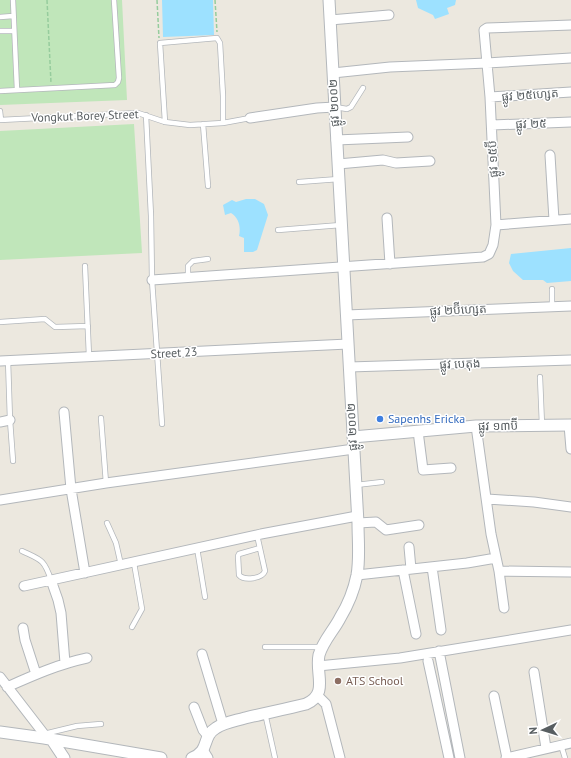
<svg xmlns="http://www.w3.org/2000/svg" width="571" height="758" viewBox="0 0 571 758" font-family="'PT Sans','Noto Sans Khmer',sans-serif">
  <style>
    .green { fill: #c0e6ba }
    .water { fill: #9de1ff }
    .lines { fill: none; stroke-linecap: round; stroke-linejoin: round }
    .service-casing { stroke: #b3b7bb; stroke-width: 6 }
    .minor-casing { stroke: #b3b7bb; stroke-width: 11 }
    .tertiary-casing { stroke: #b3b7bb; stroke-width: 13 }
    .path { stroke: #96cc9d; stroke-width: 1.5; stroke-dasharray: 4 2; stroke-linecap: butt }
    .service { stroke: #fff; stroke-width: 4.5 }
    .minor { stroke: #fff; stroke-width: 9 }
    .tertiary { stroke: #fff; stroke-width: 11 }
    .shop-dot { fill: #3f7fe0; stroke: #fff; stroke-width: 1.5 }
    .education-dot { fill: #8d6e63; stroke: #fff; stroke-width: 1.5 }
    .labels { text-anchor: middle; stroke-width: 3; stroke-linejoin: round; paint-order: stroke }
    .street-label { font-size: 12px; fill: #585e61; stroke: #fff }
    .shop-label { font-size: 12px; fill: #366cbe; stroke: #fff; text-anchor: start }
    .education-label { font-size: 12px; fill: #785e54; stroke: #fff; text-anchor: start }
  </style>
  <rect width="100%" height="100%" fill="#ece8df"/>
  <path class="green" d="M0,0H122L127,100L0,105Z
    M134,124L142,253L0,260V131Z"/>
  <path class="water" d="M162,0H213L214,35L163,37Z
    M416,0H456L455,5L447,8L449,14L435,19L433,15L418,8Z
    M246,199H255L264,204L268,215L257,250L253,252H244V238L239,236C241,227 239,218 231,213L225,215L223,205L232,200L236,202Z
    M571,248V281L547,283L543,280H523L513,271L509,263L511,254Z"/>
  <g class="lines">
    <defs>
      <path id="service" d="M13,0L17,90
        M0,17L13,16
        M0,31H14
        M0,91L115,85L118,82L119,78L114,0
        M335,107L347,109L351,107L363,88
        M0,111L1,120
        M146,115L151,216L152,280L162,424
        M0,120L138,113L165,122L190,125L223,123L250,118
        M165,122L160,43L217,38L220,43L223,96V123
        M203,124L208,186
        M299,182L339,179
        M278,230L341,225
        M85,266L89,356
        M188,277V266L193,261L208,259
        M552,289V307
        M0,322L45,319L55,327L88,326
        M8,360L10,420L13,461
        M540,377L542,425
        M101,418L106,483
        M356,485L382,482
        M107,523L116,543L121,565
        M257,535L265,571C262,579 244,581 239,575L238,556L239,554L260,548
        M197,548L205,597
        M22,551C41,560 44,559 51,580
        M132,627L142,609L134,563
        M265,647H322
        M265,713L275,758
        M44,734L77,726L101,724
        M561,745L565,758"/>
      <path id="minor" d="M330,20L389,15
        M333,73L390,67L487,63L571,58
        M490,97L571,92
        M250,118L317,108L335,107
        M492,125L571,122
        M336,140L408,137
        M550,155L554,220
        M338,164L383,160L396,163L430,161
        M387,218L390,264
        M496,225L571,219
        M152,280L483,257L489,254L493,245L496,225L490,97L484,30L487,28L571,25
        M346,315L571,306
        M0,361L348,344
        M349,367L571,360
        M64,412L71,489L85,573
        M0,422L10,420
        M569,425L571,449
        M476,426L491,534L499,571L504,608
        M418,431L423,470L451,468
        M487,499L534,502L571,507
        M0,500L106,483L354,449
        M358,523L376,522L386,530L419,525
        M409,547L411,569
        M432,567L441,630
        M403,570L416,634
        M499,571L571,572
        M357,575L467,563L496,558
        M51,580L58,600L61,613L65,663
        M24,586L261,534L357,516
        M23,628L25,640L36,674
        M439,651L460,758
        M202,654L223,724
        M428,661L449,758
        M318,666L400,658L571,630
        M534,672L546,748
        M0,677L44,734V738
        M7,687C34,675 59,664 87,658
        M318,696L326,704L340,758
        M494,696L507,758
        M194,707L203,730L208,736
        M203,750L208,758
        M506,758L571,743"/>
      <path id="tertiary" d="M353,437L476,426L571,425
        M0,732L44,738L161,758
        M52,740L64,758
        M192,758C211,750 201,737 216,728C225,722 235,721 245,718C266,713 286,709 306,704C329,694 315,674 319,655C323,641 334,630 340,618C348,605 354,590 357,575C360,558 358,540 358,523L329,0"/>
    </defs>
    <use href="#service" class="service-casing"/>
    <use href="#minor" class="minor-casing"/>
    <use href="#tertiary" class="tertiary-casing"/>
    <path class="path" d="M47,0L51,83
      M157,0L159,38
      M215,0L217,32"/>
    <use href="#service" class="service"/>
    <use href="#minor" class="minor"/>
    <use href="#tertiary" class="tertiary"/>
  </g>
  <circle class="shop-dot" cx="380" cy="419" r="4"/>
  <circle class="education-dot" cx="338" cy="681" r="4"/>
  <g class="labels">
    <g class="street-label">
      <text transform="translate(530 95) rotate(-4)" y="4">ផ្លូវ ២៥ហ្សេត</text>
      <text transform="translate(334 103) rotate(-93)" y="4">ផ្លូវ ២០០២</text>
      <text transform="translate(85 116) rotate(-2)" y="4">Vongkut Borey Street</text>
      <text transform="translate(531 124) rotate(-2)" y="4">ផ្លូវ ២៥</text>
      <text transform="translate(493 159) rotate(-93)" y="4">ផ្លូវ ១៥ប៊ី</text>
      <text transform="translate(458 310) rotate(-3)" y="4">ផ្លូវ ២ប៊ីហ្សេត</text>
      <text transform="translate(174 353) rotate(-3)" y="4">Street 23</text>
      <text transform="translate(460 364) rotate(-2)" y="4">ផ្លូវ បេតុង</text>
      <text transform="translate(498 426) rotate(-1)" y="4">ផ្លូវ ១៣ប៊ី</text>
      <text transform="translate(352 427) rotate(-93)" y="4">ផ្លូវ ២០០២</text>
    </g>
    <g class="shop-label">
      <text x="388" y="423">Sapenhs Ericka</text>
    </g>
    <g class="education-label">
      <text x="346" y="685">ATS School</text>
    </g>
  </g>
  <g transform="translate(543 730) rotate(266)" stroke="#ffffff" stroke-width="3" paint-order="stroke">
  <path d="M0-3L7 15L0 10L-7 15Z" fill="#585e61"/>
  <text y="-6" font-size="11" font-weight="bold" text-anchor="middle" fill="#585e61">N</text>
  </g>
</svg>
